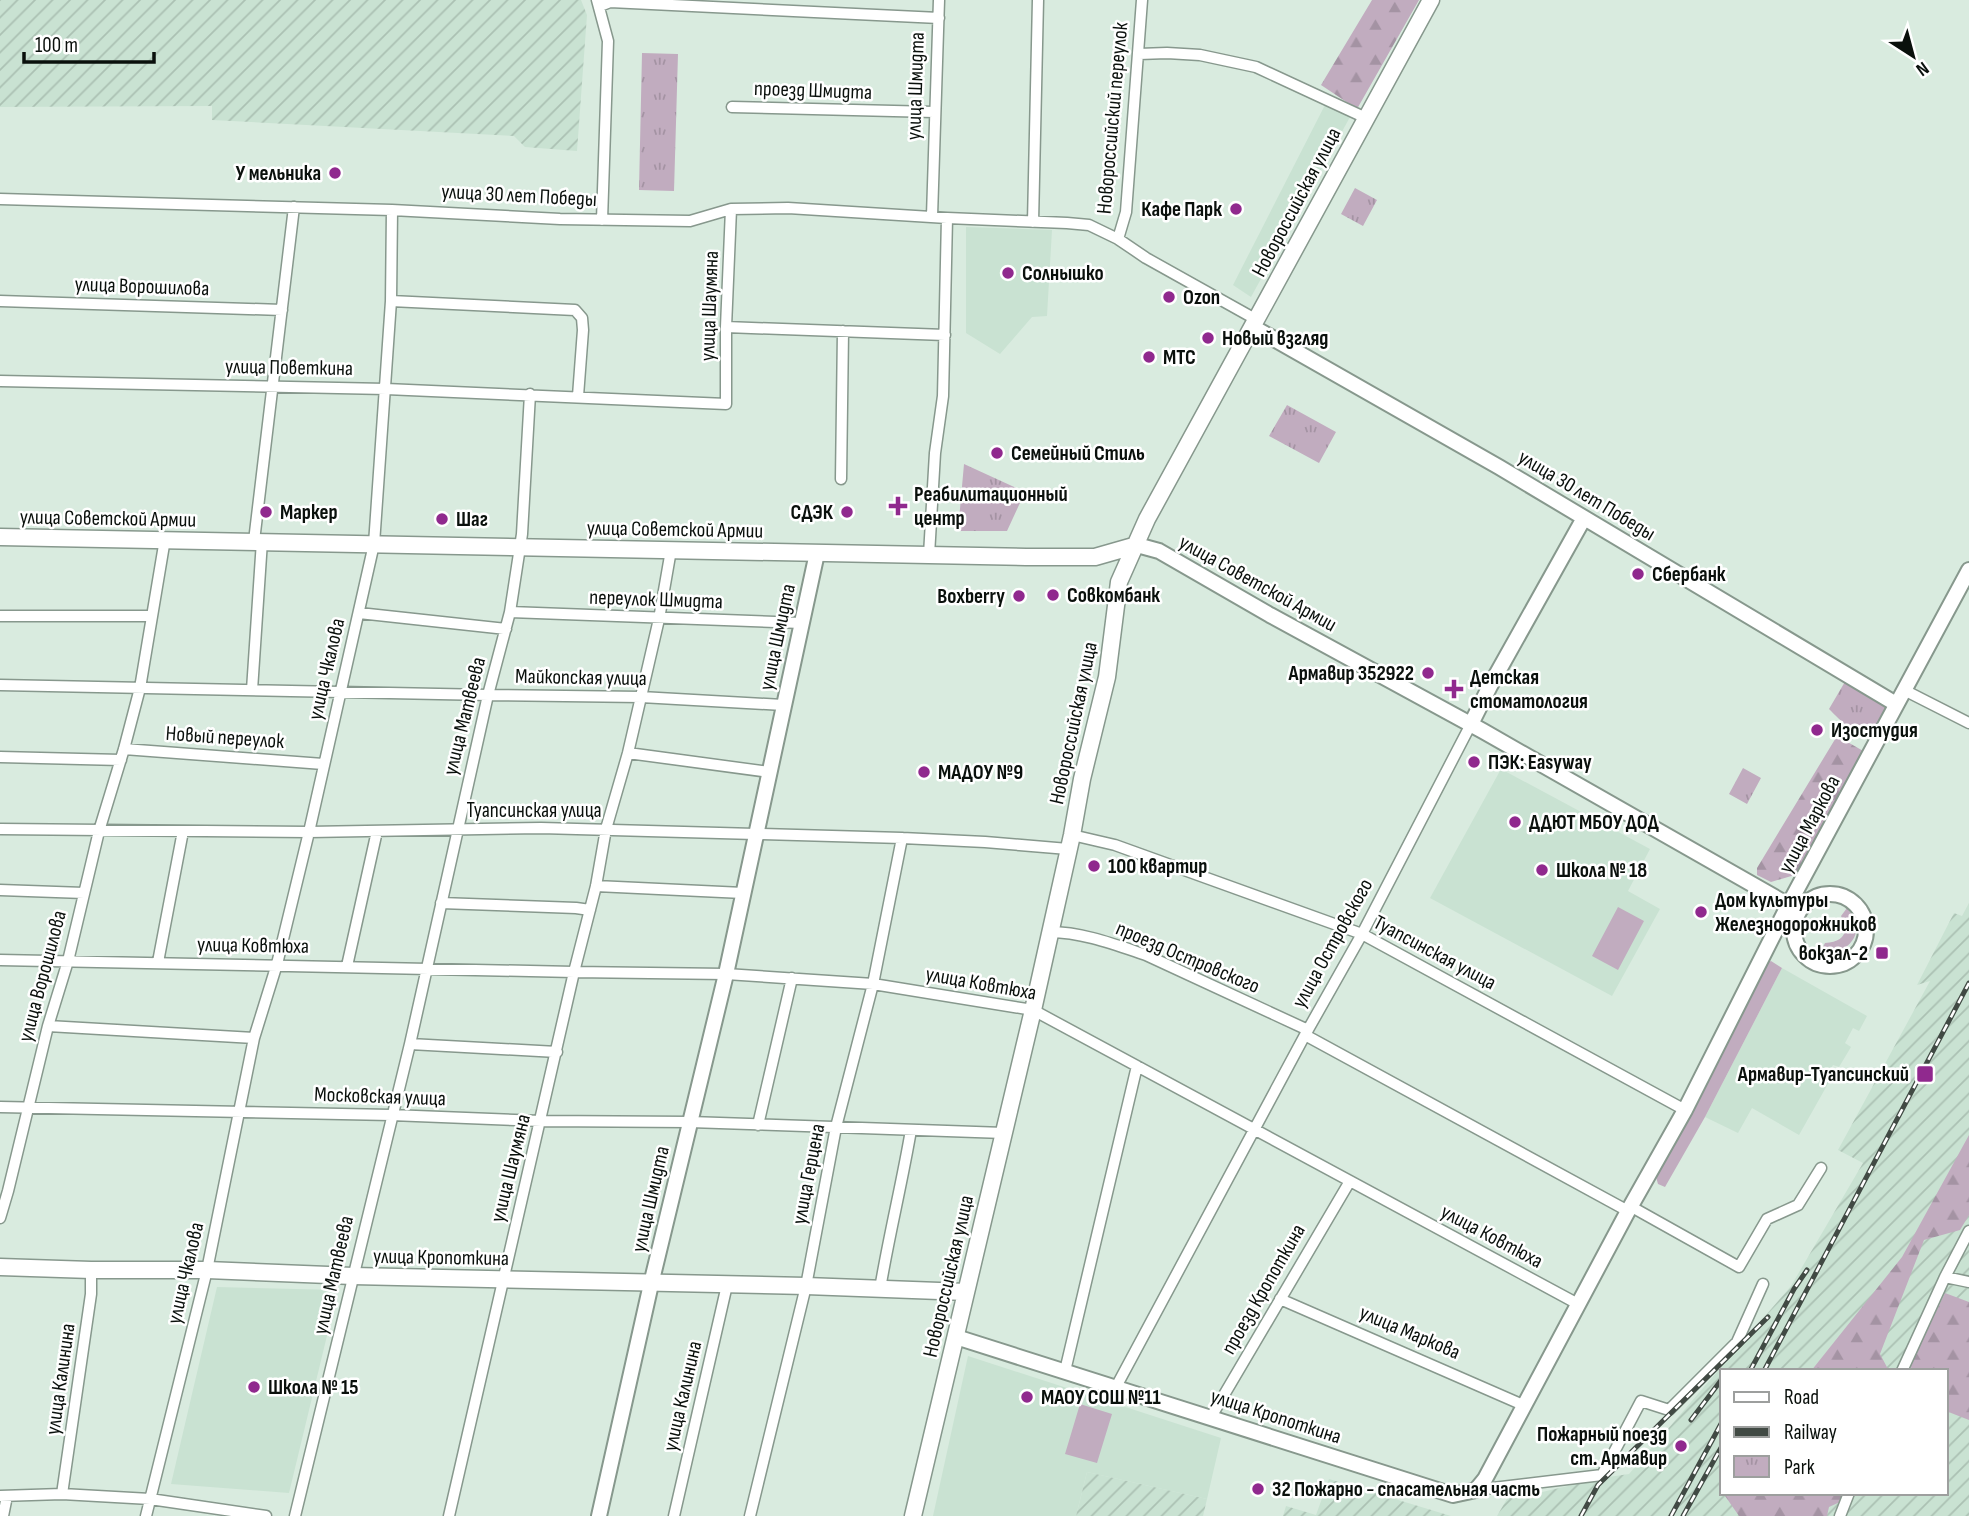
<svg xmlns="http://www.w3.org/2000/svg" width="1969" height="1516" viewBox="0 0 1969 1516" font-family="'Sofia Sans Condensed',sans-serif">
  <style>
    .built { fill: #c9e2d2 }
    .industrial { fill: url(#industrial-furrows); fill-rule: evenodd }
    .green { fill: #c1acbf }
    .forest { fill: url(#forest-firs) }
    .park { fill: url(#park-tufts) }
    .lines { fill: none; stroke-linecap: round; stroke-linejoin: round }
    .street-casing { stroke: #87988d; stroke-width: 13 }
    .secondary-casing { stroke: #87988d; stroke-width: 18 }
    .primary-casing { stroke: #87988d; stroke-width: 19 }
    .street { stroke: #fff; stroke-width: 10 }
    .secondary { stroke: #fff; stroke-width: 14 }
    .primary { stroke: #fff; stroke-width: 16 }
    .rail-casing { stroke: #414a44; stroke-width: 5 }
    .rail { stroke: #fff; stroke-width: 2.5; stroke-dasharray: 8; stroke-linecap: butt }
    .poi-dot { fill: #90298e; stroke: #fff; stroke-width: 2.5 }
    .labels { text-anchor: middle; stroke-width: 5; stroke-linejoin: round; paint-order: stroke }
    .street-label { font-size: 21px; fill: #0a100c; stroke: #fff }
    .poi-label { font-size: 21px; font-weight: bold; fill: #0a100c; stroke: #fff; text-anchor: start }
  </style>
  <defs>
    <pattern id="industrial-furrows" width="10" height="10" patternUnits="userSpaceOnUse" patternTransform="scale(1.75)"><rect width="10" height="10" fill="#c9e2d2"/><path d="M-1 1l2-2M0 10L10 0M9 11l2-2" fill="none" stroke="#abc1b3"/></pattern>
    <pattern id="forest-firs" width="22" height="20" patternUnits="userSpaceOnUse" patternTransform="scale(1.75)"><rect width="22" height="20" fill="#c1acbf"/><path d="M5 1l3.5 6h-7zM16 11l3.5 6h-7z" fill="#a493a3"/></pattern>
    <pattern id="park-tufts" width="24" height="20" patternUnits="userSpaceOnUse" patternTransform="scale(1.75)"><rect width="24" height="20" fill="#c1acbf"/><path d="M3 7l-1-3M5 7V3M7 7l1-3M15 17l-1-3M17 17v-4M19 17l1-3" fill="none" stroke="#a493a3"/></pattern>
  </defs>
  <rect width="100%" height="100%" fill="#d9ebdf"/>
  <path class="built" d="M1326,103L1350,117L1251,297L1233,285Z
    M966,227L1052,230L1047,316L1032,317L1000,354L966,333Z
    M1501,769L1650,849L1628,891L1660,909L1612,996L1430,898Z
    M1782,968L1867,1016L1859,1031L1853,1028L1845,1043L1851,1047L1839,1067L1833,1065L1824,1079L1829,1082L1799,1135L1752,1108L1738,1133L1705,1117Z
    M217,1287L338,1290L289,1493L171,1484Z
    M968,1356L1221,1438L1207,1499L1087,1472L1076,1516H933Z"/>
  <path class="industrial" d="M0,0H581L587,15L577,151L525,147L514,136L212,120V106L0,107Z
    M1969,903V1516H1497L1508,1497L1517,1498L1602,1478L1629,1474L1791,1286L1863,1163L1838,1150L1930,981L1917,985L1954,913L1962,916ZM1722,1371H1946V1493H1722Z
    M1087,1472L1207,1499L1203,1516H1076Z
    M1329,1479L1451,1516H1283L1286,1506L1316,1515Z"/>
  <path class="green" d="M1618,907L1644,921L1618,970L1592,956Z
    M1847,908C1849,911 1852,914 1854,917C1864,940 1840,957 1821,951L1825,943C1843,942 1850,933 1841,916Z
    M1771,961L1782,968L1705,1117L1665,1187L1658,1184L1656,1177L1765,964Z
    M1080,1404L1112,1414L1097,1463L1065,1454Z"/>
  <path class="forest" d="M1372,0H1419L1357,109L1321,85Z
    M1837,736L1865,752L1798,874L1771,882L1757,875V868Z
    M1969,1135V1215L1960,1230L1924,1240L1880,1354L1889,1371H1811L1902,1257Z
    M1945,1293L1969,1302V1420L1946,1411V1371H1920L1909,1367Z
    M1723,1493H1844L1840,1502L1829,1507L1827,1516H1739Z"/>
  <path class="park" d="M642,53L678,54L674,191L639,190Z
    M1355,188L1377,200L1363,226L1341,214Z
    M1287,405L1336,432L1319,463L1269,436Z
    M964,464L1025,492L1007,531H958Z
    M1846,680L1886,703L1889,710L1873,737C1856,737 1841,721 1829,709Z
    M1743,768L1761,778L1747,804L1729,794Z"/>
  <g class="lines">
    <defs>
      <path id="street" d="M597,0L608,41L602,220
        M600,6L610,2L939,18
        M1139,54L1167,53L1200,55L1256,67L1366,118
        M732,107L934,112
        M0,199L392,210L560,219L690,221L731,209L788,208L947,218L1067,223L1089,225L1118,239L1146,258L1257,320
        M932,216L939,0
        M1033,222L1038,0
        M1118,239L1126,212L1142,0
        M0,301L282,310
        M391,301L575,310L582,318L583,330L578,396
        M726,327L945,335
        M0,381L386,389L726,404V327L731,209
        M841,479L843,331
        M254,541L294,207
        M929,555L935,453L943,396L947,218
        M510,612L801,623
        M359,613L506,629
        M0,616H152
        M0,685L488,695L641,697L783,705
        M252,690L262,541
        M1904,690L1969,723
        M124,749L323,764
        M628,753L769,772
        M0,757L121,760
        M0,829L309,832L541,828L902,838L985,842L1068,849
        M1072,835L1115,845L1362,934L1685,1110
        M596,886L743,893
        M0,890L84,893
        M441,903L576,908L590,910
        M1050,932C1082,932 1116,945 1146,955L1308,1030
        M0,960L574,972L726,974L873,984L1033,1010L1578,1304
        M158,962L183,831
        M347,966L377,831
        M48,1026L254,1038
        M1305,1035L1628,1211
        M410,1044L557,1052
        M0,1107L391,1115L541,1121L690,1122L1004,1133
        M758,1125L792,978
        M1630,1206L1739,1267L1767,1219L1798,1205L1821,1168
        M0,1218L8,1191L48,1026L68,961L99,831L124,749L140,688L165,539
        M1945,1277L1969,1282
        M880,1289C889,1235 902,1183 911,1130
        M1280,1299L1523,1405
        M1065,1371L1137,1066
        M1902,1371L1945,1277L1969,1231
        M1116,1387L1305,1035L1362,934L1471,724
        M1211,1417L1350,1181
        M1476,1490L1602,1475L1641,1401L1669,1410L1737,1342L1763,1284
        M62,1494L91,1294V1270
        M0,1496L62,1494L150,1499L266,1516
        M3,1516L7,1496
        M146,1516L207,1270L254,1038L277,964L309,832L374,544L391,301L392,210
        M295,1516L410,1044L488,695L510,612L522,534L530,394
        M449,1516L574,972L596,886L606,829L628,753L659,619L671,550
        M674,1516L727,1285
        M750,1516L806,1286L836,1127L873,984L902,838
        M1840,1516L1849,1493"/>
      <path id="secondary" d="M1253,327L1499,467L1896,704
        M1137,545L1159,551L1270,615L1483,731L1799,911
        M1471,724L1490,686L1584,518
        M1794 930a36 36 0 1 1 72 0a36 36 0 1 1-72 0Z
        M956,1337L1453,1495L1476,1490L1485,1479L1628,1211L1685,1110L1789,904L1969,570
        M599,1516L651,1284L726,974L817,553"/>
      <path id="primary" d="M0,537L1026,557H1095L1137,545
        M0,1267L91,1270H207L353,1276L806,1286L966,1292
        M913,1516L1033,1010L1072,835L1082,779L1107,677L1119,582L1147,519L1431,0"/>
    </defs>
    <use href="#street" class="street-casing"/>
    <use href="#secondary" class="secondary-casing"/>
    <use href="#primary" class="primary-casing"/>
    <use href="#street" class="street"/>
    <use href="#secondary" class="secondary"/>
    <use href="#primary" class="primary"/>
    <defs>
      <path id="rail" d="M1750,1371L1794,1289L1807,1270
        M1764,1371L1969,983
        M1691,1420L1722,1379
        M1581,1516L1598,1485L1768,1317
        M1671,1516L1722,1422
        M1683,1516L1722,1446"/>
    </defs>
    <use href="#rail" class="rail-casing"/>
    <use href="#rail" class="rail"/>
  </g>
  <g class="poi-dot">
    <circle cx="335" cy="173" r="7"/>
    <circle cx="1236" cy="209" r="7"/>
    <circle cx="1008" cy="273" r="7"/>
    <circle cx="1169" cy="297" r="7"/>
    <circle cx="1208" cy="338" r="7"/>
    <circle cx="1149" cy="357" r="7"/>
    <circle cx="997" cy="453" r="7"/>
    <path d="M894.5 495.5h7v7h7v7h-7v7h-7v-7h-7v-7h7z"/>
    <circle cx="266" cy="512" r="7"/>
    <circle cx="847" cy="512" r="7"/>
    <circle cx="442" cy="519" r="7"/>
    <circle cx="1638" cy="574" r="7"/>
    <circle cx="1053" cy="595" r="7"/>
    <circle cx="1019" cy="596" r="7"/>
    <circle cx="1428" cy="673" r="7"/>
    <path d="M1450.5 678.5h7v7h7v7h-7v7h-7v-7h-7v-7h7z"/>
    <circle cx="1817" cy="730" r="7"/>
    <circle cx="1474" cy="762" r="7"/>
    <circle cx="924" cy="772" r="7"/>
    <circle cx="1515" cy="822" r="7"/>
    <circle cx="1094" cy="866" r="7"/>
    <circle cx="1542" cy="870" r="7"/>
    <circle cx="1701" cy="912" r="7"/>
    <rect x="1875" y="946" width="14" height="14" rx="3.5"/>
    <rect x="1916" y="1065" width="18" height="18" rx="3.5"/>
    <circle cx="254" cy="1387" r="7"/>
    <circle cx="1027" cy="1397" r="7"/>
    <circle cx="1681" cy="1446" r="7"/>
    <circle cx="1258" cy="1489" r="7"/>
  </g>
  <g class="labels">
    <g class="street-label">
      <text transform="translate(915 86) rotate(-88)" y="7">улица Шмидта</text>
      <text transform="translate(813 90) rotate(2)" y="7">проезд Шмидта</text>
      <text transform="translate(1112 118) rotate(-85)" y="7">Новороссийский переулок</text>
      <text transform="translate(519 195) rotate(3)" y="7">улица 30 лет Победы</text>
      <text transform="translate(1296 202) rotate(-62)" y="7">Новороссийская улица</text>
      <text transform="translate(142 286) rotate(2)" y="7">улица Ворошилова</text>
      <text transform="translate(709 306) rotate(-88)" y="7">улица Шаумяна</text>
      <text transform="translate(289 367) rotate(1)" y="7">улица Поветкина</text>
      <text transform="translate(1587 495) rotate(31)" y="7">улица 30 лет Победы</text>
      <text transform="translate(108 518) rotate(1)" y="7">улица Советской Армии</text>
      <text transform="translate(675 529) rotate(1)" y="7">улица Советской Армии</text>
      <text transform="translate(1258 583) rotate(29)" y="7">улица Советской Армии</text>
      <text transform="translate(656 599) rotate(2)" y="7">переулок Шмидта</text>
      <text transform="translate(777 637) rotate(-78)" y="7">улица Шмидта</text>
      <text transform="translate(326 669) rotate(-77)" y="7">улица Чкалова</text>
      <text transform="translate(581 677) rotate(1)" y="7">Майкопская улица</text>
      <text transform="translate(464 716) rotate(-76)" y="7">улица Матвеева</text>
      <text transform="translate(1073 723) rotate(-78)" y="7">Новороссийская улица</text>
      <text transform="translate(225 737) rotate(4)" y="7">Новый переулок</text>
      <text x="534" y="817">Туапсинская улица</text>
      <text transform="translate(1809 824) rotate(-62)" y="7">улица Маркова</text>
      <text transform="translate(1332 943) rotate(-61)" y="7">улица Островского</text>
      <text transform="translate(253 945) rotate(1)" y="7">улица Ковтюха</text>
      <text transform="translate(1435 952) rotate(28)" y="7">Туапсинская улица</text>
      <text transform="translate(1188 957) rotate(23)" y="7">проезд Островского</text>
      <text transform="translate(42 976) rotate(-75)" y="7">улица Ворошилова</text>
      <text transform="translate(981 983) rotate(10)" y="7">улица Ковтюха</text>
      <text transform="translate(380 1096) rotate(2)" y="7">Московская улица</text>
      <text transform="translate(510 1168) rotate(-76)" y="7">улица Шаумяна</text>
      <text transform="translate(808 1174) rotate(-79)" y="7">улица Герцена</text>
      <text transform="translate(650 1199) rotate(-77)" y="7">улица Шмидта</text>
      <text transform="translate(1492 1236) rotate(28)" y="7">улица Ковтюха</text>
      <text transform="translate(441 1257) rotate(1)" y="7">улица Кропоткина</text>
      <text transform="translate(185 1273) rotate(-77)" y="7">улица Чкалова</text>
      <text transform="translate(333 1275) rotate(-77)" y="7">улица Матвеева</text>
      <text transform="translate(948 1276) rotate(-77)" y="7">Новороссийская улица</text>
      <text transform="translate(1263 1289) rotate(-60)" y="7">проезд Кропоткина</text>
      <text transform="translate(1410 1332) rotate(23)" y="7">улица Маркова</text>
      <text transform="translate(60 1379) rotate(-82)" y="7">улица Калинина</text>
      <text transform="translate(682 1396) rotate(-77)" y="7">улица Калинина</text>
      <text transform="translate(1276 1416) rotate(18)" y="7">улица Кропоткина</text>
    </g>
    <g class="poi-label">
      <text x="321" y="180" text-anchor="end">У мельника</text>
      <text x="1222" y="216" text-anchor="end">Кафе Парк</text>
      <text x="1022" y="280">Солнышко</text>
      <text x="1183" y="304">Ozon</text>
      <text x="1222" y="345">Новый взгляд</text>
      <text x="1163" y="364">МТС</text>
      <text x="1011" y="460">Семейный Стиль</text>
      <text x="914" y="501">Реабилитационный<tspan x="914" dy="24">центр</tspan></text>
      <text x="280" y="519">Маркер</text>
      <text x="833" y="519" text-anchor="end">СДЭК</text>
      <text x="456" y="526">Шаг</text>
      <text x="1652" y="581">Сбербанк</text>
      <text x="1067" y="602">Совкомбанк</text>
      <text x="1005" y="603" text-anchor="end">Boxberry</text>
      <text x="1414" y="680" text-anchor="end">Армавир 352922</text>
      <text x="1470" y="684">Детская<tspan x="1470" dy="24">стоматология</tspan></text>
      <text x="1831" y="737">Изостудия</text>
      <text x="1488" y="769">ПЭК: Easyway</text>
      <text x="938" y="779">МАДОУ №9</text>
      <text x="1529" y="829">ДДЮТ МБОУ ДОД</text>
      <text x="1108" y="873">100 квартир</text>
      <text x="1556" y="877">Школа № 18</text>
      <text x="1715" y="907">Дом культуры<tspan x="1715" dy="24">Железнодорожников</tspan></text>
      <text x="1868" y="960" text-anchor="end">вокзал-2</text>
      <text x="1909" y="1081" text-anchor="end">Армавир-Туапсинский</text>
      <text x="268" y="1394">Школа № 15</text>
      <text x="1041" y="1404">МАОУ СОШ №11</text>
      <text x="1667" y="1441" text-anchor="end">Пожарный поезд<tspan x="1667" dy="24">ст. Армавир</tspan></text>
      <text x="1272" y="1496">32 Пожарно - спасательная часть</text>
    </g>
  </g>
  <rect x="1720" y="1369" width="228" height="126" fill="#ffffff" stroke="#9d9f9e" stroke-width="2"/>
  <rect x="1734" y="1392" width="35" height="10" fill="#ffffff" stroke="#9d9f9e" stroke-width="2"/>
  <text x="1784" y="1404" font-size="21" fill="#0a100c">Road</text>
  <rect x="1734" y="1427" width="35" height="10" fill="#414a44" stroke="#9d9f9e" stroke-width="2"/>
  <text x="1784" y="1439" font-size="21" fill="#0a100c">Railway</text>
  <rect x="1734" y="1456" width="35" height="21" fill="url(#park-tufts)" stroke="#9d9f9e" stroke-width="2"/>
  <text x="1784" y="1474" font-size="21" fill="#0a100c">Park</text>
  <g transform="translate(1913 56) rotate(144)" stroke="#ffffff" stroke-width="5" paint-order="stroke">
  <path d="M0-5L12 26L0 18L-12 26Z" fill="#0a100c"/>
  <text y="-10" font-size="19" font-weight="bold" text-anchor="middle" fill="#0a100c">N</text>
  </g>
  <path d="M24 52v10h130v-10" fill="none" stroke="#0a100c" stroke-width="3.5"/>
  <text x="35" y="52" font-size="21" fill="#0a100c" stroke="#ffffff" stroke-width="5" paint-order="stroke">100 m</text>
</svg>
